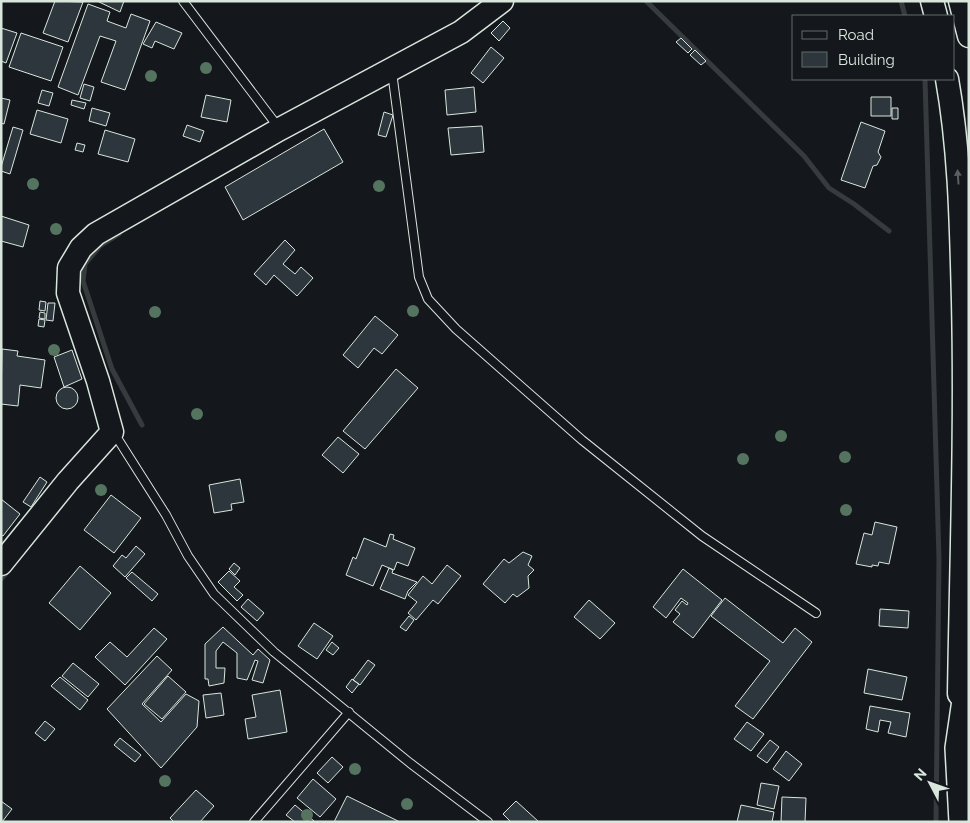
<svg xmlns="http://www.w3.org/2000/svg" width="970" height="823" viewBox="0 0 970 823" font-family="Raleway,sans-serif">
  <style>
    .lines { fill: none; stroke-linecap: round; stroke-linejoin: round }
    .stream { stroke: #363b3e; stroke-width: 5 }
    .building { fill: #2c363c; stroke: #d8e6dc }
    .lane-casing { stroke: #d8e6dc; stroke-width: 10 }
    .secondary-casing { stroke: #d8e6dc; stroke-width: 25 }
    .primary-casing { stroke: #d8e6dc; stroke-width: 28 }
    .lane { stroke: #14181c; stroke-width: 8 }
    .secondary { stroke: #14181c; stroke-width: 22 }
    .primary { stroke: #14181c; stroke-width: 25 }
    .tree { fill: #55745f }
    .oneway { fill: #59605f }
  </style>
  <rect width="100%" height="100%" fill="#14181c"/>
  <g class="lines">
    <path class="stream" d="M646,1L804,156L829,188L854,204L889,231
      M901,1L905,16
      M925,79L939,559L936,822
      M119,234L100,246L85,264L83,281L112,369L142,425
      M1,579L9,570"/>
  </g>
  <path class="building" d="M55,1L83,2L68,42L43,33Z
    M97,1H124L120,12Z
    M88,4L110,12L107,21L126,28L131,14L150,21L125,90L101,82L116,41L100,36L78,95L58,87Z
    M503,21L510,28L499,41L491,33Z
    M156,22L182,33L174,49L155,41L152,48L143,44Z
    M1,28L17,33L6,63L1,61Z
    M21,33L63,47L51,81L9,67Z
    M681,38L692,49L688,53L676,42Z
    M491,47L504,58L483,83L471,73Z
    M695,50L706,61L701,65L690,55Z
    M84,84L94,87L90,101L80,98Z
    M474,87L476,112L447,115L445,90Z
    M42,90L53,93L49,106L38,103Z
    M206,95L231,100L227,122L201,117Z
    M871,97H891V116H871Z
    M1,98L10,100L4,124L1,123Z
    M72,100L86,103L84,109L71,105Z
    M92,108L110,113L106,126L89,121Z
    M892,108H898V119H892Z
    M37,110L68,119L61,143L30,134Z
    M384,112L393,115L386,137L378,135Z
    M861,122L885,131L878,152L881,157L877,165L873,166L865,188L841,180Z
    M187,125L204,131L200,142L183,136Z
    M482,126L484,152L451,155L448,128Z
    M13,127L23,130L10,174L1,171V167Z
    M324,129L343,162L243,220L225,187Z
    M105,130L135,139L128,162L98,154Z
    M77,143L85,145L83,152L75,150Z
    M1,216L29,225L23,247L1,241Z
    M285,240L295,250L283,264L295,274L301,267L313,278L297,296L274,275L266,285L254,274Z
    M40,301L46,302L45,311L39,310Z
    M48,303H55L53,321L46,320Z
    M40,312L45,313V319L39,318Z
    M375,316L398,335L382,354L374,348L358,368L343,355Z
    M39,319L45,320L44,327L38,326Z
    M2,349L18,351L17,356L45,360L41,388L20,385L18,406L1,404Z
    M72,350L82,379L64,387L54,357Z
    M396,369L418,388L365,449L343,431Z
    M56 398a11 11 0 1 1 22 0a11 11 0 1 1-22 0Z
    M338,437L359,454L343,473L322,455Z
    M40,477L47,482L31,507L23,502Z
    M240,479L244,502L231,504L232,510L214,513L209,485Z
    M111,495L141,518L114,553L84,530Z
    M1,499L20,514L3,536L1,535Z
    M875,522L897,527L889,564L879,562L878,566L872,565V567L856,564L864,533L872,535Z
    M390,534L394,535L393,539L415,548L408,566L397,562L394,570L382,565L373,586L346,575L353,557L356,559L364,538L386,547Z
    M136,546L145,554L125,577L113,566L122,555L126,558Z
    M523,552L532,556L528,565L534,570L528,576L529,588L517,597L513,594L505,603L483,584L504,559L509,563Z
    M234,563L240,568L235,575L229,569Z
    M447,565L461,576L438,604L433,600L416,620L408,613L417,602L408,595L423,576L432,584Z
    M80,566L111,593L80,630L49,603Z
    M389,568L393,570L392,573L417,582L408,591L405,599L380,589Z
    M683,569L722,600L693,638L673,622L680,614L675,610L682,601L687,605L688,603L681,598L666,618L653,607Z
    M229,571L240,581L234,587L243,595L237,601L218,582Z
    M132,572L158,594L152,601L126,578Z
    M725,598L783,643L795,628L812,642L753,719L735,706L770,661L711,616Z
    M248,599L264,613L257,621L241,607Z
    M589,600L615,623L600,639L574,617Z
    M880,609L909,611L908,628L879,626Z
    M409,616L414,620L406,631L400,627Z
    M314,623L333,636L317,659L298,646Z
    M223,627L253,655L258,649L270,660L263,683L252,680L258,661L255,660L247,680L237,678V653L223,642L216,651V668H225L224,683L209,686L208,679H205V644Z
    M154,628L167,639L125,685L95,657L110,642L127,657Z
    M332,642L339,648L333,655L326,650Z
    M157,656L172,670L142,704L161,722L186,694L199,701L197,727L161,768L107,709Z
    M368,660L375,665L360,685L353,680Z
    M73,663L99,684L88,697L62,676Z
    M868,669L907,677L902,700L864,693Z
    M168,676L186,692L162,719L144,704Z
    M60,677L88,700L80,710L51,686Z
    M352,679L359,684L352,693L346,687Z
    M280,690L287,732L248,739L245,719L256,717L252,695Z
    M221,693L224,715L206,718L203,695Z
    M870,706L910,713L906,737L888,733L891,722L880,720L878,732L866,729Z
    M45,721L55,729L45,741L35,733Z
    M747,722L764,734L751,751L734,739Z
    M120,738L141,755L135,762L114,745Z
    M770,740L779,747L767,763L757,756Z
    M786,751L802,764L789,781L773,769Z
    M332,757L343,767L328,783L317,773Z
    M313,779L336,799L320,817L297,798Z
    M761,783L779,786L774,809L757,805Z
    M196,790L214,806L200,822H174L170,818Z
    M347,796L398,821L397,822H334Z
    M782,797L806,798L805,822H781Z
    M1,801L12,809L2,822H1Z
    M516,801L539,822H511L503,814Z
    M295,805L314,821L313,822H295L286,815Z
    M741,805L774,812L772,822H737Z"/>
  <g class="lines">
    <defs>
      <path id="lane" d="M183,1L279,128
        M392,72L419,277L428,299L456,329L582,440L702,536L816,613
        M114,433L166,515L188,556L214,594L274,652L410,763L488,822
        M254,822L349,712"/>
      <path id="secondary" d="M932,1L936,16
        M960,1L969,36
        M947,79C960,152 961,227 963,301C966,432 961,563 959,694
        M1,564L68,481L112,432L98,381L68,293L69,268L81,248L96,234L280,129L461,32L502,1"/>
      <path id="primary" d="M962,822L958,748L969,673"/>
    </defs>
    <use href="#lane" class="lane-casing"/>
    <use href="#secondary" class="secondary-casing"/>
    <use href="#primary" class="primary-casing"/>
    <use href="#lane" class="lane"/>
    <use href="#secondary" class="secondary"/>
    <use href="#primary" class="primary"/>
  </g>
  <g class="tree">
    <circle cx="206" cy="68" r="6"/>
    <circle cx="151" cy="76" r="6"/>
    <circle cx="33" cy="184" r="6"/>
    <circle cx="379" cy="186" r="6"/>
    <circle cx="56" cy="229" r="6"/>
    <circle cx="413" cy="311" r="6"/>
    <circle cx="155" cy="312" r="6"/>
    <circle cx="54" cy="350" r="6"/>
    <circle cx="197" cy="414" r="6"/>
    <circle cx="781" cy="436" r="6"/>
    <circle cx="845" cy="457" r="6"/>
    <circle cx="743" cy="459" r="6"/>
    <circle cx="101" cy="490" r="6"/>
    <circle cx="846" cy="510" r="6"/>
    <circle cx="355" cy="769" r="6"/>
    <circle cx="165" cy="781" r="6"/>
    <circle cx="407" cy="804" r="6"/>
    <circle cx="307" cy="815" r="6"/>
  </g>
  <defs><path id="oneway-solid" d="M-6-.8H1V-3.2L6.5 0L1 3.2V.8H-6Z" transform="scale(1.25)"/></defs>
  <use class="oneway" href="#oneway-solid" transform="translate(958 177) rotate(-94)"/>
  <rect width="970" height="823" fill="none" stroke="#d8e6dc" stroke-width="5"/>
  <rect x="792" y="15" width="162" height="65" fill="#14181c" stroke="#626a69"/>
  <rect x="802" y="31" width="25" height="8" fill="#14181c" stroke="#626a69"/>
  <text x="838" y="40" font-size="15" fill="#d8e6dc">Road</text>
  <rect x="802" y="52" width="25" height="15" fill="#2c363c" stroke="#626a69"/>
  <text x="838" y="65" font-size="15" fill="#d8e6dc">Building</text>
  <g transform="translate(930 783) rotate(311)" stroke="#14181c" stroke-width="4" paint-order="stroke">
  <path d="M0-4L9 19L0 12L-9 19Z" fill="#d8e6dc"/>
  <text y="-8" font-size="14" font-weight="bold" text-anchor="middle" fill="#d8e6dc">N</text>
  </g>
</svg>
